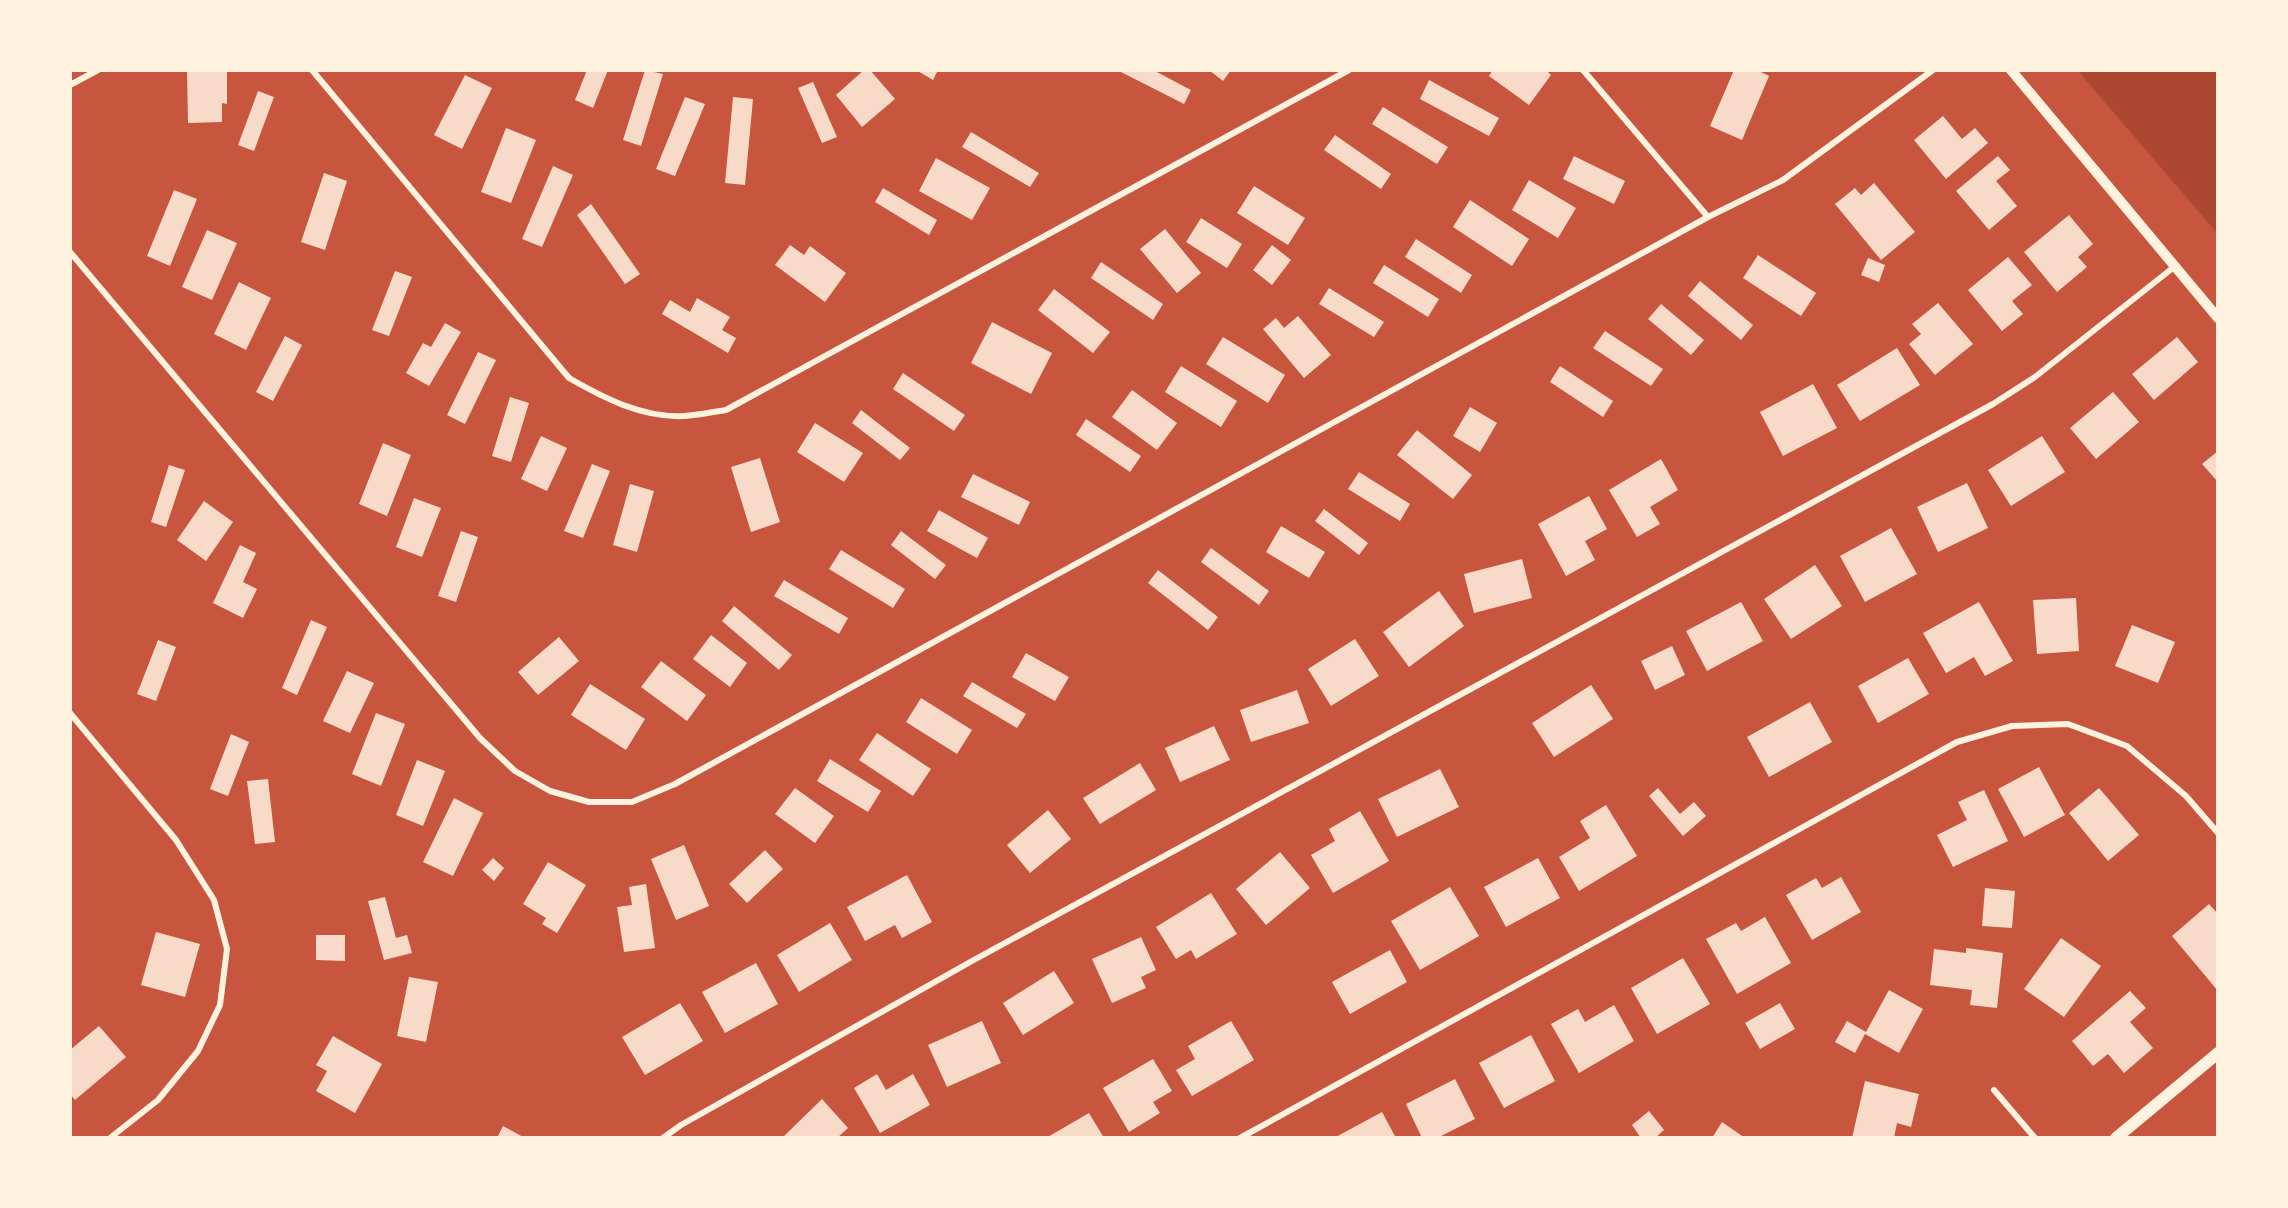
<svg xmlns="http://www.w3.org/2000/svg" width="2288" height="1208" viewBox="0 0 2288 1208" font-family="Karla,sans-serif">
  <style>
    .green { fill: #ae4732 }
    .building { fill: #f7dbc8 }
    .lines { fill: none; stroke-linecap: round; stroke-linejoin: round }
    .minor { stroke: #fff3e0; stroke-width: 6 }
    .tertiary { stroke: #fff3e0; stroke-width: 10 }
    .secondary { stroke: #fff3e0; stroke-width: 12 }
  </style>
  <rect width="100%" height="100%" fill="#c8553d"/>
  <path class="green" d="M2078,71H2217V233Z"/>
  <path class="building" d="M187,70H227V104L222,103V122L188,123Z
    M587,70H608L593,108L575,100Z
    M645,70L663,74L641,146L623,140Z
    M864,70H870L895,99L862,127L836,95Z
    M916,70H938L933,80Z
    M1117,70H1153L1191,90L1184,104Z
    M1209,70H1231L1223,81Z
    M1493,70H1546L1551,75L1529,105L1489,76Z
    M1734,70H1757L1769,76L1742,140L1710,126Z
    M465,75L492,88L462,149L434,135Z
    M1429,80L1499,118L1489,136L1420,99Z
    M813,82L837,137L822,143L798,88Z
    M258,91L274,97L254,151L238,145Z
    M685,97L705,104L675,176L656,169Z
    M733,97L753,99L745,185L725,183Z
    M1383,107L1448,147L1437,164L1372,124Z
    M1943,116L1962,139L1975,128L1988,143L1946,179L1914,140Z
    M506,128L536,140L511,203L481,192Z
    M971,132L1039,173L1030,187L962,147Z
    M1335,135L1391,174L1381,189L1324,150Z
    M1574,156L1625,181L1614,204L1563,179Z
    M1998,156L2010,170L1996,181L2017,206L1989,230L1956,191Z
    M936,158L990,188L972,220L919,191Z
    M553,166L573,175L542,247L522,239Z
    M324,173L347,181L325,250L301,242Z
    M1529,180L1576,208L1558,238L1512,210Z
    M1874,183L1915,232L1881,260L1835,204L1855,188L1861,195Z
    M1254,186L1305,218L1288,245L1237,213Z
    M883,188L937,220L929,235L875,202Z
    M174,190L197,199L170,266L147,256Z
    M1470,200L1529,239L1512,266L1453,227Z
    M591,204L640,274L625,284L577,215Z
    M2069,215L2093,244L2078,257L2087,267L2057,292L2024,252Z
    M1201,218L1242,244L1227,268L1186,242Z
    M1165,229L1201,273L1177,293L1140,249Z
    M207,230L237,243L212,300L182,287Z
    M1416,239L1472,275L1461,293L1405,257Z
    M790,245L804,255L810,246L846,273L825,302L775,265Z
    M1272,245L1291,260L1272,285L1253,270Z
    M1758,255L1816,293L1801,316L1743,278Z
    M2008,257L2032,285L2012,301L2023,314L2002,331L1968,290Z
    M1868,258L1885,265L1879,282L1861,275Z
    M1101,262L1163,304L1153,320L1091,278Z
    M1384,265L1439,299L1428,317L1373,283Z
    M395,271L412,277L389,336L372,330Z
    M1700,281L1753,325L1741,340L1688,296Z
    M239,282L271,298L246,350L214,334Z
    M1329,288L1384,322L1374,337L1319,304Z
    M1054,289L1110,332L1093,353L1038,310Z
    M697,298L730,317L722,330L736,338L728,353L662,314L670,300L690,312Z
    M1938,303L1973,344L1935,375L1909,344L1921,334L1912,324Z
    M1661,304L1704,340L1691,355L1648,319Z
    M1298,316L1331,355L1304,378L1263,329L1276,318L1284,328Z
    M992,322L1052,353L1031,394L971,363Z
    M445,323L461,332L429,386L406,373L423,343L431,347Z
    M1605,331L1663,369L1651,386L1593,348Z
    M285,336L302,345L273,401L256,392Z
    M1223,337L1285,375L1268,403L1206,364Z
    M2177,337L2198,362L2154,400L2132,374Z
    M1897,348L1920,385L1860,421L1837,385Z
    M478,352L496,360L465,424L447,415Z
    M1181,366L1237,401L1221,427L1165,392Z
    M1560,366L1613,401L1603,417L1550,382Z
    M903,373L965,415L954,431L893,389Z
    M1813,384L1837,428L1783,456L1760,412Z
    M1132,390L1177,423L1157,450L1112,417Z
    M2113,392L2139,422L2096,459L2070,428Z
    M510,397L529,403L511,462L492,456Z
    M1470,407L1497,423L1480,452L1453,436Z
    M861,410L910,448L900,460L852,423Z
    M1086,419L1141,456L1130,472L1076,435Z
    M815,423L863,453L844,482L797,452Z
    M1417,430L1472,475L1453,499L1397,455Z
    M541,436L567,448L547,491L521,479Z
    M2042,436L2065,472L2011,506L1988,470Z
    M383,443L411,455L387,516L359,504Z
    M2218,451V482L2202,464Z
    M760,458L780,522L751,532L731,467Z
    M1661,459L1678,490L1650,507L1660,524L1637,537L1609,490Z
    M592,464L610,471L583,538L564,531Z
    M169,465L185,470L166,527L151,522Z
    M1359,472L1410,504L1400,521L1348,489Z
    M973,474L1030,502L1019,525L961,497Z
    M1967,483L1988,528L1938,552L1917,507Z
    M630,484L654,491L637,552L613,545Z
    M1589,496L1607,529L1585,541L1595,560L1566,576L1538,524Z
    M414,498L441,508L422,557L396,547Z
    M204,501L233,522L206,561L177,540Z
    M1324,509L1368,543L1359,555L1315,521Z
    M939,510L988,538L977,558L927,531Z
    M1281,526L1325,552L1309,578L1266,552Z
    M1891,528L1917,574L1865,602L1840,556Z
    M461,531L478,537L456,602L438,596Z
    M901,531L946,565L935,579L891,545Z
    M240,545L256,553L243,582L257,589L243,618L213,603Z
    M1211,548L1269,591L1259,605L1201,562Z
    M841,550L905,589L893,608L829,569Z
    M1522,559L1532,598L1474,613L1464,574Z
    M1815,565L1842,606L1791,639L1764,599Z
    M1158,570L1218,617L1208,630L1148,583Z
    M784,580L848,618L839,634L774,596Z
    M1439,591L1464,626L1409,667L1383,632Z
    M2076,598L2079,651L2037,654L2033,600Z
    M1741,602L1763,641L1707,671L1686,631Z
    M1979,602L2013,661L1985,676L1974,657L1946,673L1923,633Z
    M734,606L792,655L779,670L722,621Z
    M311,620L327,627L297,695L282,688Z
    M2132,625L2175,642L2158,683L2115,666Z
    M711,635L747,663L730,687L693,659Z
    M559,637L579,661L538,695L518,672Z
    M1355,639L1379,676L1331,706L1308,669Z
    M158,640L176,647L156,701L137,694Z
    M1672,646L1685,675L1655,690L1641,661Z
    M1026,653L1069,677L1055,701L1012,677Z
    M1908,658L1929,694L1878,723L1858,686Z
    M661,661L706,695L687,721L641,687Z
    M347,671L374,683L350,733L323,721Z
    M972,682L1026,714L1017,728L963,696Z
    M590,684L645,719L626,750L571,715Z
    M1591,685L1613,719L1554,757L1532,723Z
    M1297,690L1309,723L1251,742L1240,710Z
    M921,698L972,730L957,754L906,722Z
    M1810,702L1832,742L1769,777L1747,737Z
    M376,713L405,724L381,786L352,774Z
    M1214,726L1230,760L1180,782L1165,748Z
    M877,733L931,769L913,796L859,760Z
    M231,734L249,742L228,796L210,789Z
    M830,759L881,791L868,812L817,781Z
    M417,760L445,771L423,826L396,815Z
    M1140,763L1156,790L1100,824L1083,798Z
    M2039,767L2065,815L2024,837L1998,789Z
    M1440,769L1459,807L1397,837L1378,799Z
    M268,779L275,842L255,844L247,781Z
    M795,788L834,816L815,843L775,814Z
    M1658,788L1680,814L1694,802L1706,816L1683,836L1649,796Z
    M2099,788L2139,835L2108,861L2069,813Z
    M1984,790L2008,841L1953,867L1937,835L1967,820L1958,802Z
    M454,798L483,813L453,876L423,862Z
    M1606,805L1637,856L1579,891L1559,857L1590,838L1580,821Z
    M1048,810L1071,839L1030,873L1007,845Z
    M1360,811L1389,861L1333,893L1311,855L1335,841L1329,829Z
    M684,845L709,906L676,920L651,859Z
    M765,850L783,869L747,903L729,884Z
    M1280,852L1310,888L1266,925L1236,889Z
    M493,858L504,868L494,881L482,870Z
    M1538,858L1560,898L1506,927L1484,887Z
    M548,862L586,885L557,933L542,924L546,918L523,904Z
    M907,875L932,922L902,938L895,925L865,941L847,907Z
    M1841,877L1861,912L1812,940L1786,895L1816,878L1822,888Z
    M646,884L655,948L624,952L617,907L632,905L629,887Z
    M1450,887L1479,936L1420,970L1391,921Z
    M1985,888L2015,891L2012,928L1982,926Z
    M1211,893L1237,934L1196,959L1191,950L1176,959L1156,927Z
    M385,897L396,938L407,935L412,953L384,960L368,901Z
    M2209,904L2218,914V991L2172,936Z
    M1765,917L1791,963L1737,994L1706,939L1736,923L1741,931Z
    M830,923L852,960L799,992L777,955Z
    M156,932L200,944L185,997L141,985Z
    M316,935H345V961L316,960Z
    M1141,937L1156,970L1141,977L1146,988L1112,1003L1092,959Z
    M2061,938L2101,966L2064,1017L2024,989Z
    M1966,948L2003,953L1997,1008L1970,1005L1972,990L1930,985L1934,949L1966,953Z
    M1390,950L1407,982L1350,1014L1332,982Z
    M1683,958L1710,1004L1657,1034L1631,988Z
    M756,963L778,1004L725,1033L702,992Z
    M1054,971L1074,1003L1023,1035L1003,1003Z
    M409,977L438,982L426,1042L397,1036Z
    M1889,990L1923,1009L1899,1053L1865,1034L1855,1053L1835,1042L1847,1021L1866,1032Z
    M2130,991L2146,1008L2130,1022L2153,1048L2124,1073L2108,1054L2093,1066L2072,1041Z
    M680,1003L703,1041L645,1075L622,1037Z
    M1780,1003L1795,1029L1760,1049L1745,1023Z
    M1614,1005L1634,1041L1579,1073L1551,1024L1578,1009L1585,1022Z
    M982,1021L1001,1063L947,1087L928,1045Z
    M1231,1021L1254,1060L1192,1096L1176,1070L1195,1059L1188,1046Z
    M99,1026L126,1057L75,1100L70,1094V1050Z
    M1531,1035L1555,1081L1504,1108L1479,1063Z
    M333,1036L382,1064L355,1113L316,1091L327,1071L316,1065Z
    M1153,1059L1172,1091L1153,1102L1160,1113L1129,1132L1103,1088Z
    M877,1074L886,1090L913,1074L930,1105L880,1133L854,1088Z
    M1455,1079L1475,1119L1437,1138H1422L1406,1104Z
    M1865,1081L1919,1094L1911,1127L1897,1123L1894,1138H1852Z
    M822,1099L848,1128L837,1138H782Z
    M1649,1111L1664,1130L1655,1138H1641L1632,1125Z
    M1382,1112L1396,1138H1334Z
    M1089,1113L1104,1138H1046Z
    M1722,1122L1745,1138H1712Z
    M503,1126L525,1138H497Z"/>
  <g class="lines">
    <path class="minor" d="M312,70L569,378C604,398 642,418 684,416C698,415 712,412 726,410L1349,70
      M1583,70L1708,217
      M70,85L98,70
      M70,252L480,738L515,771L550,791L589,802H632L675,784L1708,217L1783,180L1933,70
      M70,713L176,840L214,900L227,949L220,1005L198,1051L158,1100L110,1138
      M1994,1090L2035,1138
      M663,1138L681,1125L972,961L1993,404L2035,377L2174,267
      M1240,1138L1957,742L2012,726L2068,724L2127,746L2186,796L2218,833"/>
    <path class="tertiary" d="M2011,70L2218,318"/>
    <path class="secondary" d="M2116,1138L2218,1053"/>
  </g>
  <rect width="2288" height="1208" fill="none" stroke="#fff3e0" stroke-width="144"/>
</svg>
